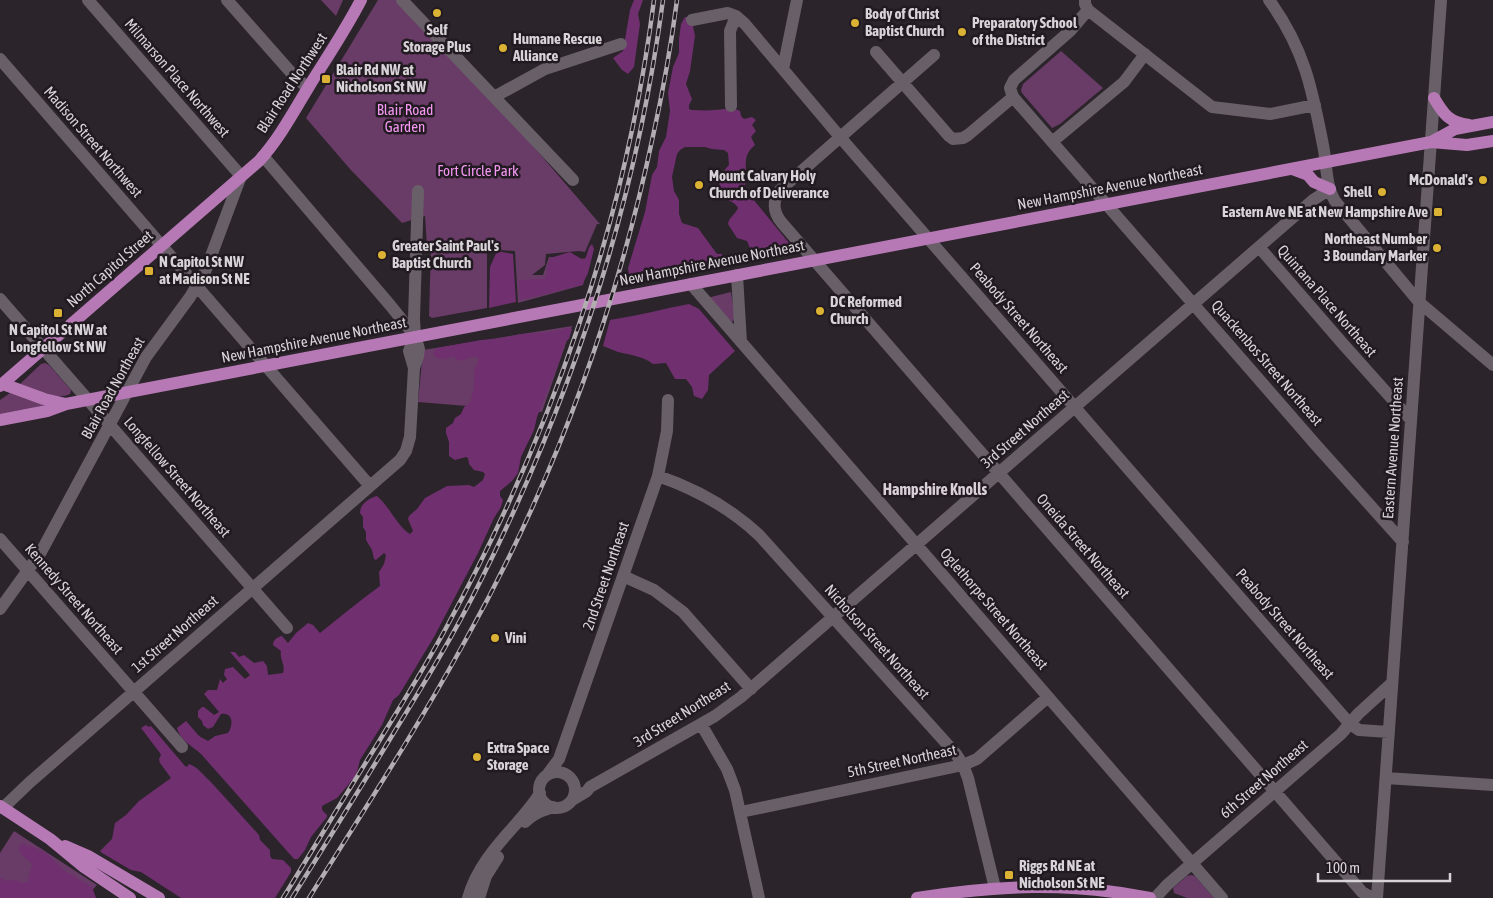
<svg xmlns="http://www.w3.org/2000/svg" width="1493" height="898" viewBox="0 0 1493 898" font-family="'Asap Condensed',sans-serif">
  <style>
    .green { fill: #693b67 }
    .forest { fill: #702f6f }
    .lines { fill: none; stroke-linecap: round; stroke-linejoin: round }
    .minor { stroke: #695f68; stroke-width: 12 }
    .major { stroke: #b779b5; stroke-width: 12 }
    .rail-casing { stroke: #b2adb1; stroke-width: 4.5 }
    .rail { stroke: #221a21; stroke-width: 2.5; stroke-dasharray: 8; stroke-linecap: butt }
    .poi-dot { fill: #dbb233; stroke: #221a21; stroke-width: 2 }
    .labels { text-anchor: middle; stroke-width: 5; stroke-linejoin: round; paint-order: stroke }
    .poi-label { font-size: 15px; font-weight: bold; fill: #d8d3d7; stroke: #221a21; text-anchor: start }
    .street-label { font-size: 15px; fill: #d8d3d7; stroke: #221a21 }
    .park-label { font-size: 15px; fill: #f397f0; stroke: #221a21 }
    .neighbourhood-label { font-size: 16px; font-weight: bold; fill: #d9cfd9; stroke: #221a21 }
  </style>
  <rect width="100%" height="100%" fill="#2b242b"/>
  <path class="green" d="M321,0H343L336,16Z
    M378,0H397L515,125L600,224H597L585,252L579,251L546,254L545,265L532,275H543L549,257L590,259L583,285L518,303L515,251L487,249V308L432,318L429,316L431,246H427L425,216L402,223L350,169L306,118Z
    M1061,51L1103,88L1060,124L1052,128L1022,93L1021,90L1023,84Z
    M731,292L735,318L732,322L707,298Z
    M572,326L542,412L418,402L423,350Z
    M45,363L49,365L71,390L70,394C55,401 35,389 20,384L41,364Z
    M10,393L45,405L0,416V400Z
    M14,831L97,885L85,898H0V853Z
    M1191,875L1195,876L1214,898H1187L1174,893L1173,888L1187,876Z"/>
  <path class="forest" d="M634,0H643L638,14L640,24L634,67L628,74L622,70L613,58L623,51L630,10Z
    M685,17H689L693,26L695,36L690,71L686,84L692,99L689,105V109L692,110C699,110 707,111 714,110C723,110 731,106 740,111L741,116L744,119L752,117L756,120L752,125L756,131L751,137L755,145C739,158 750,170 744,188L793,248L791,249L753,256L747,241L737,238L728,224C729,217 735,215 738,208C735,202 730,202 725,198C714,189 721,173 729,165L728,153L724,150L712,149L705,147H685L680,150L677,154L672,177L674,191L679,200V214L682,223L698,228L717,254H722V259L712,263L692,267L629,275L628,268L645,212L652,175L657,167L659,151L666,137L670,111L668,93L673,67L679,53V39L681,24Z
    M592,244L594,249L588,273L582,285L520,300L519,280L545,279L550,258L570,252L583,260C589,256 586,249 592,244Z
    M497,251L513,254L516,302L489,308L490,267Z
    M689,304L699,309L735,351L709,375L708,390L702,399L694,396L692,387L686,379H675L666,363L653,364C643,356 630,355 618,352C613,350 608,348 603,346L610,320C637,316 662,309 689,304Z
    M568,328L572,329L569,339L565,342L560,359L537,417L534,430L521,457L518,473L512,481L500,491V496L503,500L501,507L494,518L478,553L434,637L399,695L393,700L382,725L360,760L357,772L354,778L337,798L322,806V810L327,815V817L311,837L305,850L298,859H294L201,754C192,746 180,740 177,728L186,721L199,736L208,741L215,736L228,733C233,726 234,712 221,714L213,727L208,729L203,725L202,721L198,717V711L202,707H204L214,715L219,712L204,694L208,690H217L220,679L223,683L227,679L224,675L225,669L233,667L245,679L250,675L230,652H235L239,657L244,655L254,663L263,661L267,666L268,675L283,673C286,665 279,659 281,651L273,645C273,640 277,637 282,636L288,643L296,633L308,623L313,625L320,633C340,617 359,601 380,586L379,572L384,564L386,555L384,553L376,560L374,559L372,550L366,540V532L363,527V517L360,513C360,504 369,498 377,496C390,507 397,526 410,534L413,531L408,519L409,516L417,509L425,498L447,486L469,485L474,487L483,480L485,474L483,472L474,470L469,464L468,458L466,457L455,460L449,456V442L446,433V428L453,423L455,418L461,414L464,407L470,403L474,389V371L479,359L475,356L460,361L452,356L443,359L437,358L433,353L437,348L481,340L497,339L521,334L550,332Z
    M146,725L149,727L151,726L185,766L187,767L189,764C199,768 202,774 210,781L259,835L260,840L270,850V856L272,859L283,860L291,868V872L275,898H181L141,872L131,870L102,853L100,851L112,839L115,823L126,815L139,801L171,778L160,763L159,759L161,755L160,753L141,728Z
    M22,844L34,847L46,853L65,871L92,887L96,898H0V877L5,881L16,880L22,883L28,882L32,864C27,859 17,853 19,846Z"/>
  <g class="lines">
    <path class="minor" d="M227,0L295,77L308,88
      M402,0L573,180
      M1085,0V4L1088,10L1212,107L1270,114L1315,105
      M1269,0C1304,48 1312,88 1323,145C1327,163 1325,184 1335,201L1419,302L1493,365
      M1088,10L1070,31L1014,80L1010,88L1013,97L1316,445L1403,542
      M692,20L728,13L736,16L745,24L840,137L1349,723L1359,730L1389,732
      M876,52L949,136L953,139L963,138L968,135L1013,97
      M934,55L780,190C772,202 773,212 782,223L1362,892L1367,895L1375,898
      M0,59L370,486
      M783,69L797,0
      M494,97L545,69L621,44
      M731,106L730,31L736,16
      M1052,142L1124,82L1145,54
      M263,156L390,305L415,336
      M1259,247L1343,344L1411,420
      M737,275L741,342
      M691,284L1222,898
      M0,299L287,628
      M414,368L418,356L419,349L415,336L414,319L418,191
      M658,476C696,489 729,507 759,535L956,754L963,765L968,778L995,888
      M0,539L182,747
      M623,576L654,590L683,612L751,689
      M0,609L41,552L146,357L190,297L205,272L241,176L88,0
      M701,724L727,769L735,790L759,898
      M539 790a18 18 0 1 1 36 0a18 18 0 1 1-36 0Z
      M547,775L559,759L658,476L667,431L668,400
      M1386,778L1493,785
      M572,800L587,791L590,787L715,716L741,697L1313,200L1330,189
      M3,808L29,783L400,460L406,451L410,437L414,368L409,351L415,336
      M741,812L963,765L977,759L1048,697
      M525,822C534,813 542,811 553,807
      M468,898C476,869 496,846 516,824C525,813 533,805 540,793
      M479,898L486,876L498,857
      M1155,898L1167,885L1341,734L1358,714L1392,683
      M1377,898L1441,0"/>
    <path class="major" d="M1434,98C1444,115 1449,122 1469,125
      M1431,142L1467,145L1493,141
      M1292,169L1308,175L1314,182L1330,189
      M3,384L44,399L66,404
      M0,386L259,161C280,138 295,109 311,83C328,56 346,29 361,0
      M0,420L47,411L66,404L1431,142L1455,129L1493,122
      M0,806L50,839L84,867L130,898
      M65,846L88,856L159,898
      M917,898C998,885 1069,882 1150,898"/>
    <defs>
      <path id="rail" d="M283,898C315,846 346,794 378,743C401,705 425,667 446,628C552,434 626,220 654,0
        M292,898C325,845 358,792 390,739C422,687 454,635 481,580C572,398 636,202 663,0
        M309,898C362,813 417,729 465,641C553,484 616,311 653,136C663,91 671,46 677,0"/>
    </defs>
    <use href="#rail" class="rail-casing"/>
    <use href="#rail" class="rail"/>
  </g>
  <g class="poi-dot">
    <circle cx="437" cy="13" r="5"/>
    <circle cx="855" cy="23" r="5"/>
    <circle cx="962" cy="32" r="5"/>
    <circle cx="503" cy="48" r="5"/>
    <rect x="321" y="74" width="10" height="10" rx="2.5"/>
    <circle cx="1483" cy="180" r="5"/>
    <circle cx="699" cy="185" r="5"/>
    <circle cx="1382" cy="192" r="5"/>
    <rect x="1433" y="207" width="10" height="10" rx="2.5"/>
    <circle cx="1437" cy="248" r="5"/>
    <circle cx="382" cy="255" r="5"/>
    <rect x="144" y="266" width="10" height="10" rx="2.5"/>
    <circle cx="820" cy="311" r="5"/>
    <rect x="53" y="308" width="10" height="10" rx="2.5"/>
    <circle cx="495" cy="638" r="5"/>
    <circle cx="477" cy="757" r="5"/>
    <rect x="1004" y="870" width="10" height="10" rx="2.5"/>
  </g>
  <g class="labels">
    <g class="poi-label">
      <text x="865" y="19">Body of Christ<tspan x="865" dy="17">Baptist Church</tspan></text>
      <text x="972" y="28">Preparatory School<tspan x="972" dy="17">of the District</tspan></text>
      <text x="437" y="35" text-anchor="middle">Self<tspan x="437" dy="17">Storage Plus</tspan></text>
      <text x="513" y="44">Humane Rescue<tspan x="513" dy="17">Alliance</tspan></text>
      <text x="336" y="75">Blair Rd NW at<tspan x="336" dy="17">Nicholson St NW</tspan></text>
      <text x="709" y="181">Mount Calvary Holy<tspan x="709" dy="17">Church of Deliverance</tspan></text>
      <text x="1473" y="185" text-anchor="end">McDonald's</text>
      <text x="1372" y="197" text-anchor="end">Shell</text>
      <text x="1428" y="217" text-anchor="end">Eastern Ave NE at New Hampshire Ave</text>
      <text x="1427" y="244" text-anchor="end">Northeast Number<tspan x="1427" dy="17">3 Boundary Marker</tspan></text>
      <text x="392" y="251">Greater Saint Paul's<tspan x="392" dy="17">Baptist Church</tspan></text>
      <text x="159" y="267">N Capitol St NW<tspan x="159" dy="17">at Madison St NE</tspan></text>
      <text x="830" y="307">DC Reformed<tspan x="830" dy="17">Church</tspan></text>
      <text x="58" y="335" text-anchor="middle">N Capitol St NW at<tspan x="58" dy="17">Longfellow St NW</tspan></text>
      <text x="505" y="643">Vini</text>
      <text x="487" y="753">Extra Space<tspan x="487" dy="17">Storage</tspan></text>
      <text x="1019" y="871">Riggs Rd NE at<tspan x="1019" dy="17">Nicholson St NE</tspan></text>
    </g>
    <g class="street-label">
      <text transform="translate(177 78) rotate(49)" y="5">Milmarson Place Northwest</text>
      <text transform="translate(292 83) rotate(-57)" y="5">Blair Road Northwest</text>
      <text transform="translate(93 142) rotate(49)" y="5">Madison Street Northwest</text>
      <text transform="translate(1110 187) rotate(-11)" y="5">New Hampshire Avenue Northeast</text>
      <text transform="translate(712 263) rotate(-11)" y="5">New Hampshire Avenue Northeast</text>
      <text transform="translate(110 269) rotate(-41)" y="5">North Capitol Street</text>
      <text transform="translate(1327 301) rotate(49)" y="5">Quintana Place Northeast</text>
      <text transform="translate(1019 318) rotate(49)" y="5">Peabody Street Northeast</text>
      <text transform="translate(314 340) rotate(-11)" y="5">New Hampshire Avenue Northeast</text>
      <text transform="translate(1267 363) rotate(49)" y="5">Quackenbos Street Northeast</text>
      <text transform="translate(113 388) rotate(-61)" y="5">Blair Road Northeast</text>
      <text transform="translate(1025 429) rotate(-41)" y="5">3rd Street Northeast</text>
      <text transform="translate(1393 448) rotate(-86)" y="5">Eastern Avenue Northeast</text>
      <text transform="translate(177 477) rotate(49)" y="5">Longfellow Street Northeast</text>
      <text transform="translate(1083 546) rotate(49)" y="5">Oneida Street Northeast</text>
      <text transform="translate(606 576) rotate(-71)" y="5">2nd Street Northeast</text>
      <text transform="translate(74 599) rotate(49)" y="5">Kennedy Street Northeast</text>
      <text transform="translate(994 609) rotate(49)" y="5">Oglethorpe Street Northeast</text>
      <text transform="translate(1285 624) rotate(49)" y="5">Peabody Street Northeast</text>
      <text transform="translate(175 634) rotate(-41)" y="5">1st Street Northeast</text>
      <text transform="translate(877 642) rotate(48)" y="5">Nicholson Street Northeast</text>
      <text transform="translate(682 714) rotate(-32)" y="5">3rd Street Northeast</text>
      <text transform="translate(902 761) rotate(-12)" y="5">5th Street Northeast</text>
      <text transform="translate(1264 779) rotate(-41)" y="5">6th Street Northeast</text>
    </g>
    <g class="park-label">
      <text x="405" y="115">Blair Road<tspan x="405" dy="17">Garden</tspan></text>
      <text x="478" y="176">Fort Circle Park</text>
    </g>
    <g class="neighbourhood-label">
      <text x="935" y="495">Hampshire Knolls</text>
    </g>
  </g>
  <path d="M1318 873v8h132v-8" fill="none" stroke="#d8d3d7" stroke-width="2.5"/>
  <text x="1326" y="873" font-size="15" fill="#d8d3d7" stroke="#221a21" stroke-width="4" paint-order="stroke">100 m</text>
</svg>
